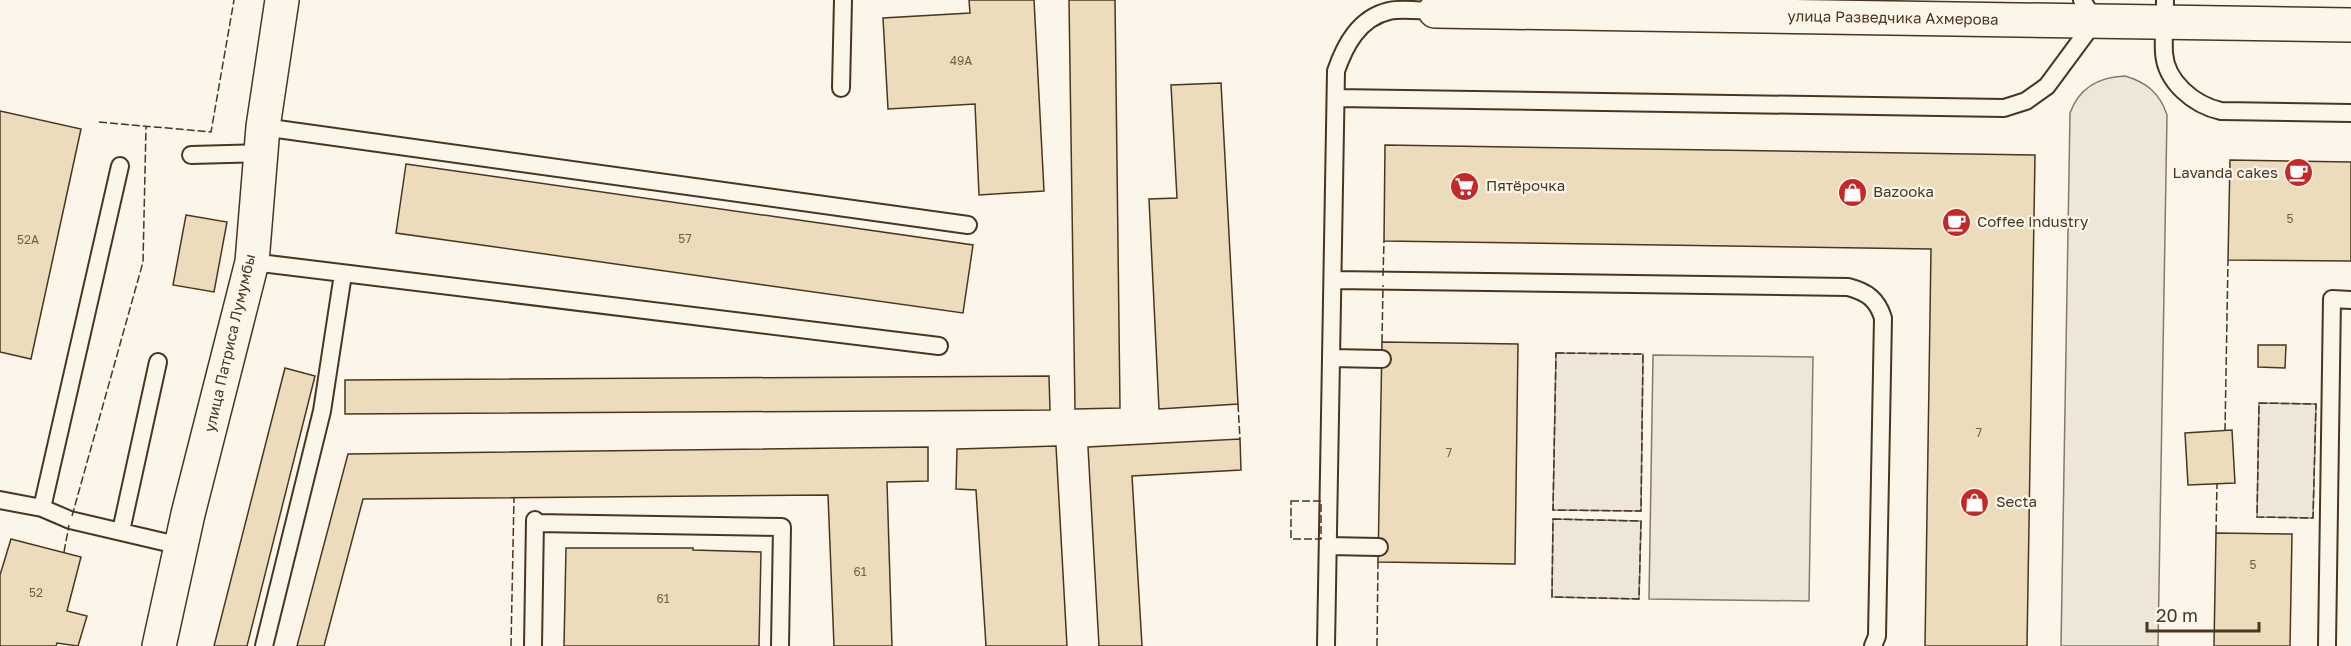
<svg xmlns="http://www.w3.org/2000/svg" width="2351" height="646" viewBox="0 0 2351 646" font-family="'Golos Text',sans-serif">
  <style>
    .green { fill: #ede6d9; stroke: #887966; stroke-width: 1.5 }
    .building { fill: #ecdcbc; stroke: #4a3520; stroke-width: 1.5 }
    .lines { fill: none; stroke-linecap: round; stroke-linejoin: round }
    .lane-casing { stroke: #4a3520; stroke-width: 20 }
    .street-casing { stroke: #4a3520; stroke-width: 36 }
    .secondary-casing { stroke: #4a3520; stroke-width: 36 }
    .lane { stroke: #fbf6e9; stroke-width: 16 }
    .street { stroke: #fbf6e9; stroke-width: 33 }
    .secondary { stroke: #fbf6e9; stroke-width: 33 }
    .fence { stroke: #4a3520; stroke-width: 1.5; stroke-dasharray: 8 3; stroke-linecap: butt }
    .labels { text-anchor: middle; stroke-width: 4.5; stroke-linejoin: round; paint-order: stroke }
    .number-label { font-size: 12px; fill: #725f47 }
    .street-label { font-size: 15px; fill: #4a3520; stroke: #fbf6e9 }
    .poi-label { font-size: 15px; fill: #4a3520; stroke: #fbf6e9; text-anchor: start }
  </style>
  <rect width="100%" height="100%" fill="#fbf6e9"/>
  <path class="green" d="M2125,76C2146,82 2160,93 2167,115L2158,646H2061L2070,113C2079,88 2098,77 2125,76Z
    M1556,353L1643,354L1641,511L1553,510Z
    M1653,355L1813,357L1809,601L1649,599Z
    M2259,403L2316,404L2313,518L2257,517Z
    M1553,519L1641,521L1639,599L1552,597Z"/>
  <path class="building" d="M969,0H1034L1044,191L979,195L975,104L888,109L883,18L970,13Z
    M1069,0H1115L1120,408L1075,409Z
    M1221,83L1238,404L1159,409L1149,199L1177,198L1171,85Z
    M0,111L81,129L31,359L0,352Z
    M1385,145L2035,155L2027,646H1925L1931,249L1384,241Z
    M2230,160L2351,162V261L2228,260Z
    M406,164L973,245L963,313L396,233Z
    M186,215L227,222L214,292L173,285Z
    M1382,342L1518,344L1515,564L1378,562Z
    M2258,345H2286L2285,368L2258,367Z
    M285,368L315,376L247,646H214Z
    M1049,376L1050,410L345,414V380Z
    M2232,430L2235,483L2188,485L2185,433Z
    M1240,439L1241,470L1132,476L1142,646H1099L1088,447Z
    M1056,446L1067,646H986L976,490L956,489L957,449Z
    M928,447V481L887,482L892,646H834L828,495L363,499L324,646H297L348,454Z
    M2216,533L2292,534L2290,646H2214Z
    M11,539L81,557L67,611L87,616L78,646L57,643L56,646H0V575Z
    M566,548H693V550L761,552L759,646H564Z"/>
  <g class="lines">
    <defs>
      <path id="lane" d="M2165,0C2165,17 2163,36 2164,53C2166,82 2194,105 2221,111L2351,113
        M841,88L843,0
        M1336,98L2004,108L2026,101L2047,86L2095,21L2082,0
        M263,127L968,225
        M191,155L261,153
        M252,262L939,346
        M1333,280L1848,287C1867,292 1877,299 1883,318L1877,636L1873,646
        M1331,358L1382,359
        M0,500L42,508L70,520L181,546
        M42,508L120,166
        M121,531L158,362
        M1328,546L1379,547
        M264,646L322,411L343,274
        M533,646L535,520V523L782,527L780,646
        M1326,646L1336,71C1345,45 1359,18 1389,11C1403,8 1421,11 1435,11L1436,7
        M2327,646L2332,299L2351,300"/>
      <path id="street" d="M1435,11L2351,25"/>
      <path id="secondary" d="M159,646L188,514L252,262L263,127L282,0"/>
    </defs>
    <use href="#lane" class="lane-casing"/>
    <use href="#street" class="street-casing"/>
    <use href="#secondary" class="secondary-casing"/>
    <use href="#lane" class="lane"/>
    <use href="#street" class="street"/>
    <use href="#secondary" class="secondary"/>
    <path class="fence" d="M99,122L211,132L234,0
      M1383,276L1384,241
      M1382,342L1383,285
      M1556,353L1643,354L1641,511L1553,510Z
      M2259,403L2316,404L2313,518L2257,517Z
      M1238,404L1240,439
      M2225,431L2228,260
      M1291,501H1321V539H1291Z
      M72,516L143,262L146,127
      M1553,519L1641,521L1639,599L1552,597Z
      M2216,533L2217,483
      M64,552L69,525
      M511,646L514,497
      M1377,646L1378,562"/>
  </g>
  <defs>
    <symbol id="cafe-disc" viewBox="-11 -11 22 22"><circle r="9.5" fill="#c62828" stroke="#fbf6e9"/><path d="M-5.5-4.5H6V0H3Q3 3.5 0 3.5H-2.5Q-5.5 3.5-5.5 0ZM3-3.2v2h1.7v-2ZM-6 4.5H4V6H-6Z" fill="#fff"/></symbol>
    <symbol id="supermarket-disc" viewBox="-11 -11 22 22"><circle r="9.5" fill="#c62828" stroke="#fbf6e9"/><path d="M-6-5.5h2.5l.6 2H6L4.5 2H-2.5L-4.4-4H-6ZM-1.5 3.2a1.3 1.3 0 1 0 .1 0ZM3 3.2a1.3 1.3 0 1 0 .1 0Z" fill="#fff"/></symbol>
    <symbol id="shop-disc" viewBox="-11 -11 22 22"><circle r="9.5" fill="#c62828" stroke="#fbf6e9"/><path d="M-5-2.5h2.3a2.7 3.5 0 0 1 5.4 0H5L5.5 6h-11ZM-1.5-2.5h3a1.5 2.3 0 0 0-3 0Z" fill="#fff"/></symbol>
  </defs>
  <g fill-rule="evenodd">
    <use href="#cafe-disc" x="2282" y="156" width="33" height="33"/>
    <use href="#supermarket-disc" x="1448" y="170" width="33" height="33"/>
    <use href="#shop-disc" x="1836" y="176" width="33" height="33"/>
    <use href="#cafe-disc" x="1940" y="206" width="33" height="33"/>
    <use href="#shop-disc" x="1958" y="486" width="33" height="33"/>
  </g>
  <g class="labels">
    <g class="number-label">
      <text x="961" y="65">49А</text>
      <text x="2290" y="223">5</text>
      <text x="685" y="243">57</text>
      <text x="28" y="244">52А</text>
      <text x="1979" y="437">7</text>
      <text x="1449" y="457">7</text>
      <text x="2253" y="569">5</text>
      <text x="860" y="576">61</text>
      <text x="36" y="597">52</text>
      <text x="663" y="603">61</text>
    </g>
    <g class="street-label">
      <text transform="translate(1893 18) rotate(1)" y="5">улица Разведчика Ахмерова</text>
      <text transform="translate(230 343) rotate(-77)" y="5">улица Патриса Лумумбы</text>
    </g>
    <g class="poi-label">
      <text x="2278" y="178" text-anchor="end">Lavanda cakes</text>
      <text x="1486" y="191">Пятёрочка</text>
      <text x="1873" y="197">Bazooka</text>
      <text x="1977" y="227">Coffee industry</text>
      <text x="1996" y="507">Secta</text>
    </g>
  </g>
  <path d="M2147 622v9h112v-9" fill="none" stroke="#4a3520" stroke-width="3"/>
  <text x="2156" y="622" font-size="18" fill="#4a3520" stroke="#fbf6e9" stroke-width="4.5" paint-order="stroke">20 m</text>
</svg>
